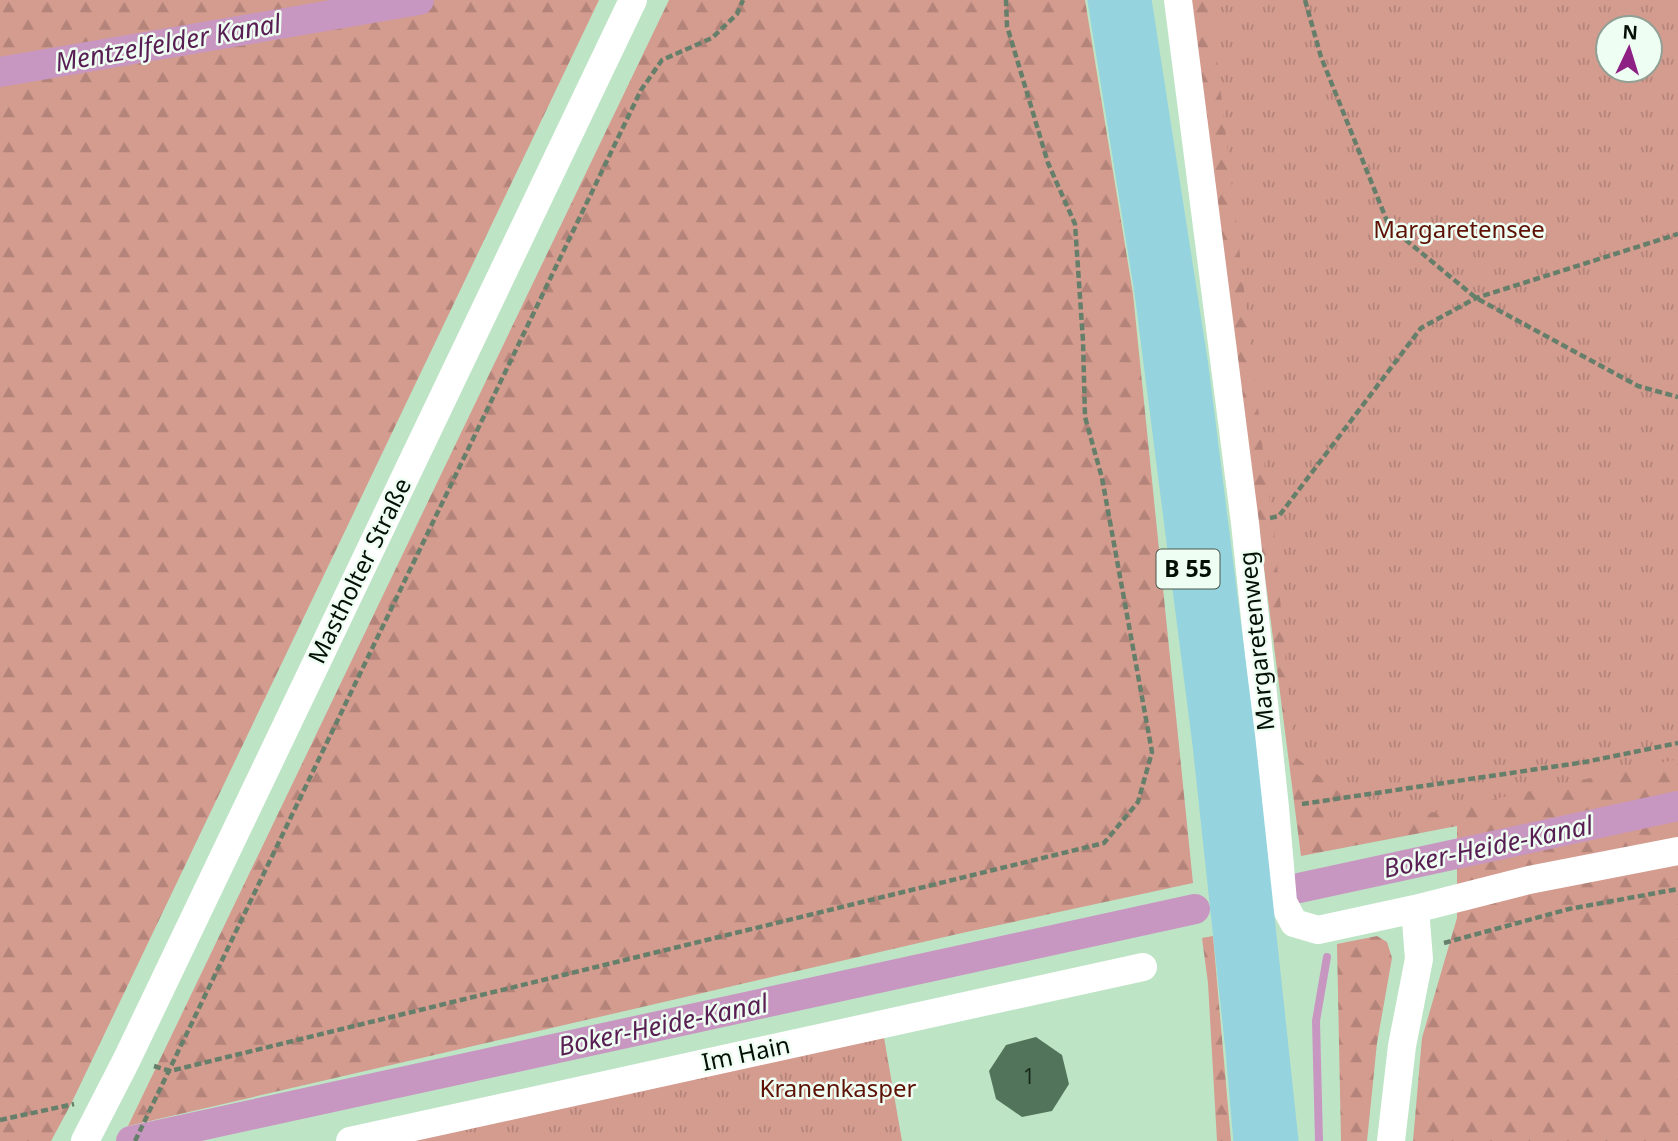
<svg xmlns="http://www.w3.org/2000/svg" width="1678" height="1141" viewBox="0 0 1678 1141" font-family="'Noto Sans',sans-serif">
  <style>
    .forest { fill: url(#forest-firs) }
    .park { fill: url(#park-tufts); fill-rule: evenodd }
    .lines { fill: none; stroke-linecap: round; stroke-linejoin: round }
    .stream { stroke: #c897c1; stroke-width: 8 }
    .canal { stroke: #c897c1; stroke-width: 30 }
    .building { fill: #52745a }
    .path { stroke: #657f6a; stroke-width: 4.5; stroke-dasharray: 7 3.5; stroke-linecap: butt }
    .minor { stroke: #fff; stroke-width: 28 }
    .major { stroke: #95d3de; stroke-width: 35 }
    .labels { text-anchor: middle; stroke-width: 5; stroke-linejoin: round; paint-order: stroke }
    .number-label { font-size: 21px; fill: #18291b }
    .shield { fill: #effef2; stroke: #4a574d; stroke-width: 2 }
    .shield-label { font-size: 23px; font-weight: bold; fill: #041006 }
    .park-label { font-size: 24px; fill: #5e1106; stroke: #effef2 }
    .street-label { font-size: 24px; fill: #041006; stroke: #effef2 }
    .water-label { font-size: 26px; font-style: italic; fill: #581d52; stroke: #effef2 }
  </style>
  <defs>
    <pattern id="forest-firs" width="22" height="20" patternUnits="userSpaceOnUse" patternTransform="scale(1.75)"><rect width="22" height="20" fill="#d49b8f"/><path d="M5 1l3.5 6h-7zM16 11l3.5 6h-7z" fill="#b4847a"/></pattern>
    <pattern id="park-tufts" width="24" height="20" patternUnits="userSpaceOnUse" patternTransform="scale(1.75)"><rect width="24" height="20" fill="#d49b8f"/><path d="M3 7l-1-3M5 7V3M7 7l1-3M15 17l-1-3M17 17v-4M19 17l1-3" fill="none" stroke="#b4847a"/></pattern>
  </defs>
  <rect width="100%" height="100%" fill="#bee4c6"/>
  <path class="forest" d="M0,0H599L71,1104L51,1141H0Z
    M669,0H1085L1133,294L1193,883L962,933L128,1126Z
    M1191,0H1336L1678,376V1141H1413L1422,1038L1457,918V826L1301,856Z
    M1213,936L1231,1141H1217L1208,983L1202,938Z
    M1377,936L1387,942L1392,958L1377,1043L1367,1141H1341L1337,944Z"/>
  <path class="park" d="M1210,0H1678V759L1380,824L1294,756L1274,530L1265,468ZM1650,28V70H1608V28Z
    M882,1026L902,1141H366Z"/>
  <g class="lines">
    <path class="stream" d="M1319,1141L1316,1021L1327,957"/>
    <path class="canal" d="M0,72L419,0
      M1299,888L1678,806
      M131,1141L1195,909"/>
  </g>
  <path class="building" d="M1036,1037L1062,1055L1069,1084L1052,1111L1022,1117L996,1099L989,1071L1006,1045Z"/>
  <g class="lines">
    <path class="path" d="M1305,0L1321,57L1389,226L1476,298L1638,386L1678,397
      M1270,518L1279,516L1421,328L1476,298L1678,234
      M1302,804L1585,762L1678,743
      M1444,943L1569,909L1678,889
      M154,1066L170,1071L1104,843L1138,802L1152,752L1102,478L1085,417L1083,341L1075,224L1048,163L1007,26L1006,0
      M0,1120L74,1104
      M135,1141L641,90L662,60L712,38L737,14L743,0"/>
    <path class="minor" d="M1178,0L1245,523L1275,808L1283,902L1294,923L1318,930L1415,909L1529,880L1678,851
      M85,1141L127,1059L633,0
      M350,1141L1143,967
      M1391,1141L1402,1046L1419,959L1415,909"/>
    <path class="major" d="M1105,0L1152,292L1210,744L1243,1050L1251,1141
      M1134,0L1191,367L1238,740L1281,1141"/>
  </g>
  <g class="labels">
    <g class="number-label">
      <text x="1029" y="1084">1</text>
    </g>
    <rect class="shield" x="1156.5" y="549.5" width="63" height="39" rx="5"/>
    <g class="shield-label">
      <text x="1188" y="577">B 55</text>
    </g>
    <g class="park-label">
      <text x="1459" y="238">Margaretensee</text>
      <text x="838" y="1097">Kranenkasper</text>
    </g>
    <g class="street-label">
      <text transform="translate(360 571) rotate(-64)" y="8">Mastholter Straße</text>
      <text transform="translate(1257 641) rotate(-96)" y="8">Margaretenweg</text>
      <text transform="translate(746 1054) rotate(-12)" y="8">Im Hain</text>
    </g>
    <g class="water-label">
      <text transform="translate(168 43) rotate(-10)" y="9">Mentzelfelder Kanal</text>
      <text transform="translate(1488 847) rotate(-12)" y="9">Boker-Heide-Kanal</text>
      <text transform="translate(663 1025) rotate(-12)" y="9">Boker-Heide-Kanal</text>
    </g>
  </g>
  <g transform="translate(1629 49) rotate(4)"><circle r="33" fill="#effef2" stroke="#919f94" stroke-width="2"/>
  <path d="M0-5L12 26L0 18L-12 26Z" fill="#8d2184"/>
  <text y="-10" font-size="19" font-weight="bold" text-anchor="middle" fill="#041006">N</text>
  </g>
</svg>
